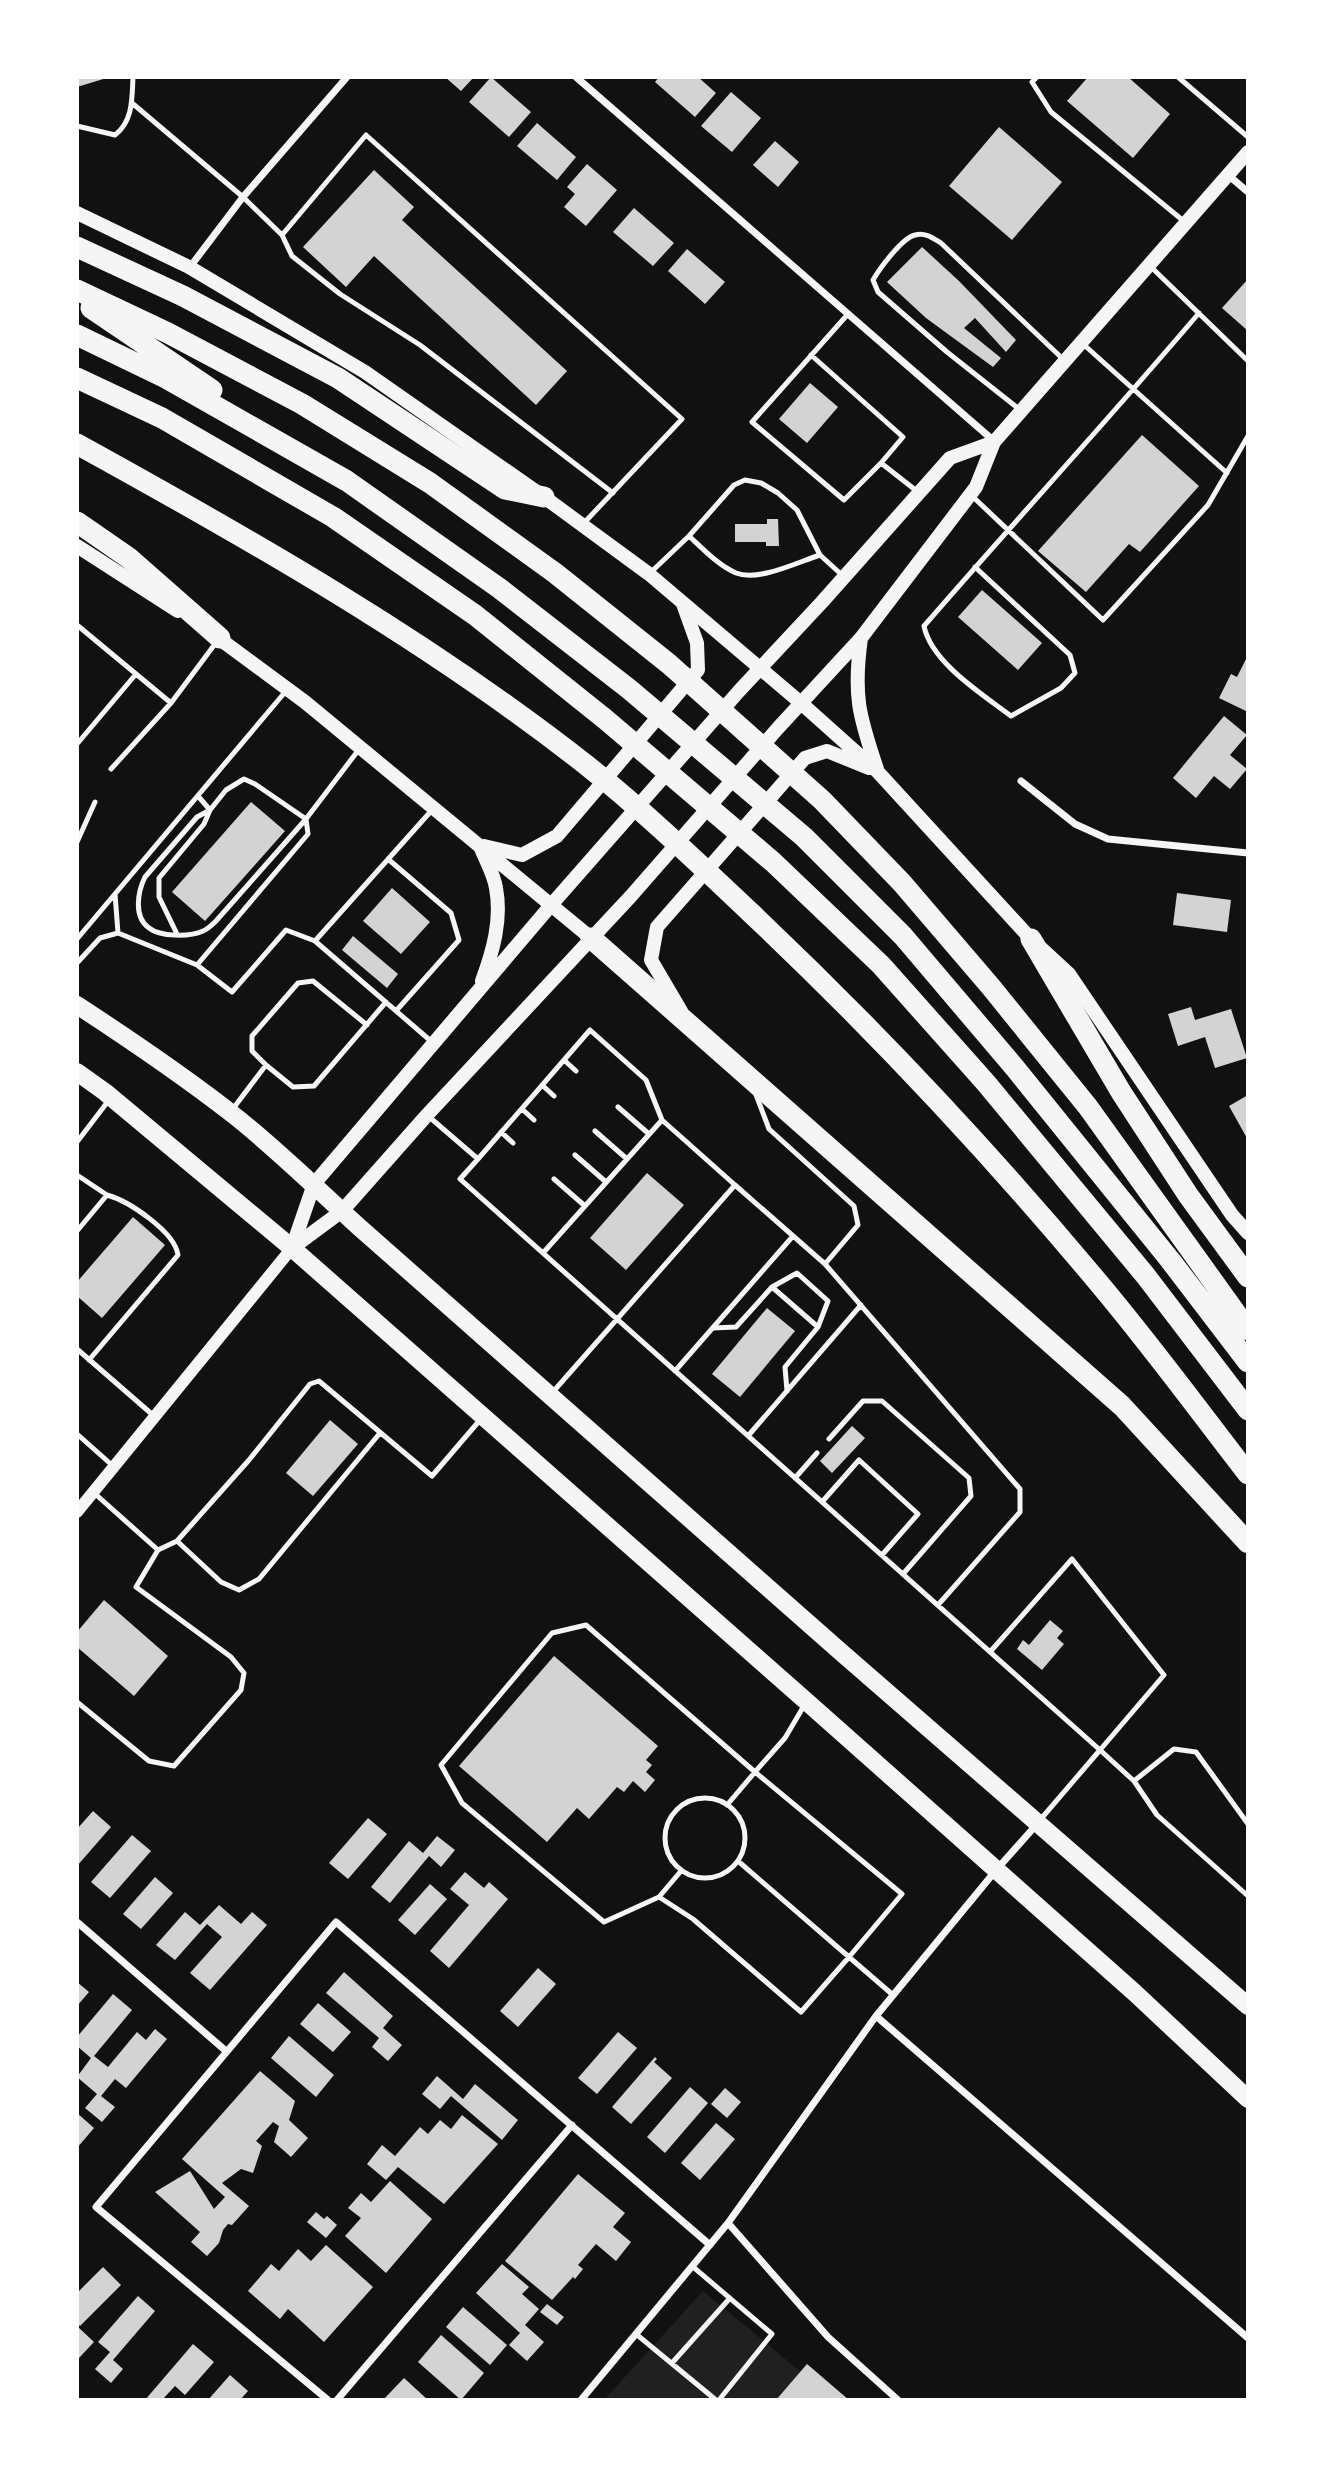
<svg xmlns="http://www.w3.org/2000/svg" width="1325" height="2477" viewBox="0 0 1325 2477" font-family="Cabin,sans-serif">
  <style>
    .green { fill: #202020 }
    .building { fill: #d3d3d3 }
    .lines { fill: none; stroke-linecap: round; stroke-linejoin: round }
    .service { stroke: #f5f5f5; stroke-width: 5 }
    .minor { stroke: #f5f5f5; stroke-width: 7 }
    .tertiary { stroke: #f5f5f5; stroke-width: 12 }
    .secondary { stroke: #f5f5f5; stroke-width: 14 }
    .primary { stroke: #f5f5f5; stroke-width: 18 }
    .motorway { stroke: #f5f5f5; stroke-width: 21 }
  </style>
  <rect width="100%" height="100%" fill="#111"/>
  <path class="green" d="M703,2291L835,2400H604Z"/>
  <path class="building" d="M77,77H110L77,87Z
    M445,77H474L461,91Z
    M491,77L531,112L509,137L469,102Z
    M659,77H698L716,93L695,117L655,82Z
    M1088,77H1128L1170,114L1133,158L1067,101Z
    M731,92L761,118L732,152L701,126Z
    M537,123L576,157L557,180L517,146Z
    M999,127L1062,182L1012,240L949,186Z
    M775,141L799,162L778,187L753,165Z
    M587,164L617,190L586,226L564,207L575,194L567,187Z
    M374,170L414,207L402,220L567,371L536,405L374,256L346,287L303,247Z
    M634,208L674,243L653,266L613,232Z
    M922,247L959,281L1016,340L1006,352L975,318L964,328L1001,358L993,367L926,318L887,282Z
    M687,249L725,282L705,304L668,271Z
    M1248,279V331L1222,308Z
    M810,383L838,407L807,443L779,419Z
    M1142,435L1199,486L1140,552L1129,544L1086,592L1038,551Z
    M767,519H778L779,546H766V542H735V524H767Z
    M982,590L1042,643L1018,670L958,617Z
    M1248,655V712L1219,698L1231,674L1237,677Z
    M1224,716L1247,735L1230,755L1247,769L1230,789L1214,776L1196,798L1173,778Z
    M251,802L285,831L205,921L172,892Z
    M392,888L430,922L401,954L363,921Z
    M1177,893L1231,900L1227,932L1173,925Z
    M353,936L398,974L387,988L342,950Z
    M1191,1007L1195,1020L1231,1009L1247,1058L1215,1068L1205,1037L1178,1046L1168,1014Z
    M1248,1095V1140L1229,1106Z
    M647,1173L684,1205L626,1270L590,1238Z
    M133,1217L165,1245L102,1318L77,1296V1282Z
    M767,1308L795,1331L740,1397L712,1374Z
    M330,1420L358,1444L313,1496L286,1473Z
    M852,1426L865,1438L832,1473L820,1461Z
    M104,1600L168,1656L134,1696L77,1647V1632Z
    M1050,1620L1063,1631L1057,1638L1064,1644L1042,1670L1017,1649L1023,1640L1029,1645Z
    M554,1656L658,1746L646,1760L652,1765L646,1772L655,1780L645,1792L633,1781L624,1792L617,1787L589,1819L577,1808L547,1842L459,1766Z
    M93,1811L111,1827L77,1866V1829Z
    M368,1818L387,1834L348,1879L329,1863Z
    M132,1835L151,1851L110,1898L91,1882Z
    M437,1836L455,1850L441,1867L429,1856L390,1903L371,1887L409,1841L423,1853Z
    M465,1872L484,1888L489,1882L508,1899L449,1968L430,1951L469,1905L450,1889Z
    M155,1877L173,1893L141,1929L123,1914Z
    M430,1884L447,1899L415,1935L398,1920Z
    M219,1905L241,1924L252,1912L267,1925L210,1990L190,1973L222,1937L207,1924L175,1960L156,1945L185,1912L200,1925Z
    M538,1968L556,1984L518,2027L500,2011Z
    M344,1972L393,2016L383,2028L402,2045L388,2061L372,2047L379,2038L326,1993Z
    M77,1982L89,1992L77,2006Z
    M113,1994L132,2010L94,2056L108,2067L137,2032L146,2040L155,2029L167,2039L126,2088L115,2079L101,2096L115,2107L102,2122L85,2108L97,2094L77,2077L91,2058L77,2046V2037Z
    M318,2003L351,2032L333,2052L300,2024Z
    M618,2032L637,2048L597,2094L578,2078Z
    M289,2036L334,2075L316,2097L271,2058Z
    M655,2057L657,2059L654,2062L672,2078L631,2124L612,2107Z
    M260,2071L295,2101L289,2120L308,2138L291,2157L274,2142L279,2126L273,2122L256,2141L262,2146L253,2173L241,2169L222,2183L249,2206L232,2225L228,2224L223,2230L219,2243L207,2256L191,2242L200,2232L155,2192L190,2171L214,2209L225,2197L182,2159Z
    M437,2076L463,2099L475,2084L518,2120L502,2140L451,2096L440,2109L422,2094Z
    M690,2087L708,2103L665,2153L647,2137Z
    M725,2088L741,2102L727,2118L711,2104Z
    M77,2113L94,2128L77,2148Z
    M462,2115L498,2144L444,2204L398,2167L386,2180L367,2164L382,2145L395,2156L420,2127L428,2134L440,2120L451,2129Z
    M716,2123L735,2139L700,2180L681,2163Z
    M578,2174L625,2213L613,2227L631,2242L616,2261L596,2244L578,2265L583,2269L575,2279L573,2277L552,2300L505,2261Z
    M390,2181L432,2219L386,2273L345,2236L361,2218L348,2208L361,2193L371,2202Z
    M316,2212L324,2219L327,2216L337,2225L326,2238L307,2222Z
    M326,2245L373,2287L324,2342L288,2309L280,2319L248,2291L271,2264L279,2271L298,2249L311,2261Z
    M502,2264L529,2287L522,2294L539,2309L525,2325L544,2342L527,2361L509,2345L520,2333L476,2293Z
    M103,2267L121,2285L80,2326L77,2323V2293Z
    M138,2296L155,2311L113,2360L123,2369L111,2383L95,2369L110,2352L98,2342Z
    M547,2304L564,2317L557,2325L540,2312Z
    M463,2307L507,2345L490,2365L446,2327Z
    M78,2327L94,2342L79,2358L77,2357Z
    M441,2335L484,2373L461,2400L418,2362Z
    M193,2344L214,2362L185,2395L175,2386L162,2400H145Z
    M807,2364L849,2400H776Z
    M230,2375L248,2391L240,2400H208Z
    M404,2378L428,2400H383Z"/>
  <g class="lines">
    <path class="service" d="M1037,77L1032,82L1051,112L1186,223
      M1178,77L1248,137
      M132,103L243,197L282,235L366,135L682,419L583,524
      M77,126L115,135C133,121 132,99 133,77
      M282,235L292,256L340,294L420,345L613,493
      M1149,265L1248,361
      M848,314L752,422L844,500L881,463L918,492
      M1083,344L1227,473
      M811,355L903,437L881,463
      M1019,409L947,352L878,292L873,280C880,268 902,238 915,235C925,232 933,238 941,243L1065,361
      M971,495L1103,620L1208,505L1248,436
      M689,536C703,549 718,565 736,573C758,582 798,562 820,555
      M975,567L1070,655L1075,673L1061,688L1011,716C982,694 931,662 924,626C1015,521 1109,419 1199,313
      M649,574L689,536L734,485L745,480L761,483L778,493L797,510L820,555L842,575
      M77,625L171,703L218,640
      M77,744L136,674
      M111,769L171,703
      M198,796L210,810
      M77,842L95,802
      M388,859L451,913L459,940L396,1011
      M115,894L118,933
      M177,934L159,897V878L204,824L210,810L226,790L244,779L255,784L306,819L216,921C212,925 208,929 203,931C190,937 160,937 149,928C133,917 138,891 145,877L197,817L210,810
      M77,939L286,691
      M315,941L432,1042
      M77,963L100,938L118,933L197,965L308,834L306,819L360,748
      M197,965L232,992L286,930L315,941L432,810
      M564,1060L576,1071
      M266,1065L252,1051V1036L298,983L313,981L367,1025
      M542,1085L554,1096
      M755,1092L769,1129L854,1206L858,1225L825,1264
      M618,1107L649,1134
      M522,1109L534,1120
      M232,1110L266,1065L293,1087L314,1086L386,1002
      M427,1115L478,1159L460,1179L1100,1750L1040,1820
      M595,1131L627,1159
      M501,1132L513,1143
      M77,1142L109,1100
      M575,1155L606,1182
      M478,1159L590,1030L646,1080L662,1120L735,1185
      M77,1175L107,1195L77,1231
      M554,1179L585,1206
      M543,1253L662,1120
      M772,1287L797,1273L828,1301L818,1327
      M713,1328L736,1327L772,1287L818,1327L785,1367L787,1391
      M77,1349L154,1416
      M89,1360L178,1255C175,1232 129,1201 107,1195
      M675,1371L793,1236
      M552,1393L735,1185L825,1264L1020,1489V1512L938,1605
      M77,1434L113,1466
      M748,1436L861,1305
      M829,1439L863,1401H882L969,1478L971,1496L903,1574
      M795,1478L817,1453
      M93,1492L158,1550L177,1541L249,1460L310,1384L319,1381L432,1476L480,1420
      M822,1502L859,1460L918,1514L882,1555
      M177,1541L221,1582L239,1590L259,1579L380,1433
      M990,1652L1072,1559L1164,1675L1100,1750L1134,1781L1157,1815L1248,1896
      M77,1702L149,1761L174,1766L241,1690L244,1673L231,1657L136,1587L158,1550
      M805,1704L785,1738L755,1772L586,1625L552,1633L441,1765L462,1803L604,1922L659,1897L693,1919L801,2012L849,1957L893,1995
      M1134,1781L1174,1749L1196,1752L1248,1824
      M665 1838a40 40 0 1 1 80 0a40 40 0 1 1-80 0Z
      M727,1805L755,1772L902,1894L849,1957L738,1861
      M659,1897L681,1871
      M692,2266L772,2334L719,2400
      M636,2334L716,2400
      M672,2363L730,2298"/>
    <path class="minor" d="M576,77L994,441
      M1228,175L1248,192
      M190,267L243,197L347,77
      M1021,781L1075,824L1108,839L1248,853
      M77,1922L226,2051
      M876,2016L1248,2338
      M728,2223L828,2337L898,2400
      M328,2400L96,2207L336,1922L710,2245
      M337,2400L572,2125
      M581,2400L728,2223L876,2016L997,1869L1038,1823"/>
    <path class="tertiary" d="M77,1512L292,1248"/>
    <path class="secondary" d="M77,213L189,267L365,372L544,497L649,574L801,703L877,771L1031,939L1069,974L1232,1215L1248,1233
      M77,546L178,611
      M213,634L305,702L591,938
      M861,638C853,695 859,716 877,769
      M480,846C485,859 494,874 496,888C502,920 493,951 482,981
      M484,846L522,855L557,836L698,670L697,643L683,604
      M681,1011L651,960L657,927L805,758L827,751L869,768
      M292,1248L342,1211L427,1115L631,896L778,728L861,638L976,487L994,442L1248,152
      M292,1248L314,1184L552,904L739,691L822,602L950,458L994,442"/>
    <path class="primary" d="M77,1005C129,1039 181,1074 231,1113C276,1148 317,1189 359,1227L842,1653L1248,2006
      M77,1072L105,1092L292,1248L806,1701L1135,1993L1248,2099"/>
    <path class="motorway" d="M77,247L183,296L338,378L505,489L544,497
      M77,290L168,333L302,404L430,483L555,573L669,664L822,800L902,883L991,987L1088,1107L1248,1330
      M91,308L212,390
      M77,335L166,378L347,481L499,588L629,689L804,837L903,936L1015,1068L1170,1260L1248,1362
      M77,378L162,418L333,517L475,615L605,719L773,862L881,965L986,1083L1145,1275L1248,1410
      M77,444C253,541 427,640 585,764C643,810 697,862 750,912C875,1030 992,1155 1102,1287C1153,1348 1200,1412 1248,1474
      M77,522L129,558L220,638
      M591,938L1122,1406L1248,1543
      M1031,939L1121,1092L1188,1195L1248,1277"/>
  </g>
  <rect width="1325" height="2477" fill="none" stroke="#ffffff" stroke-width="158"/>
</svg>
